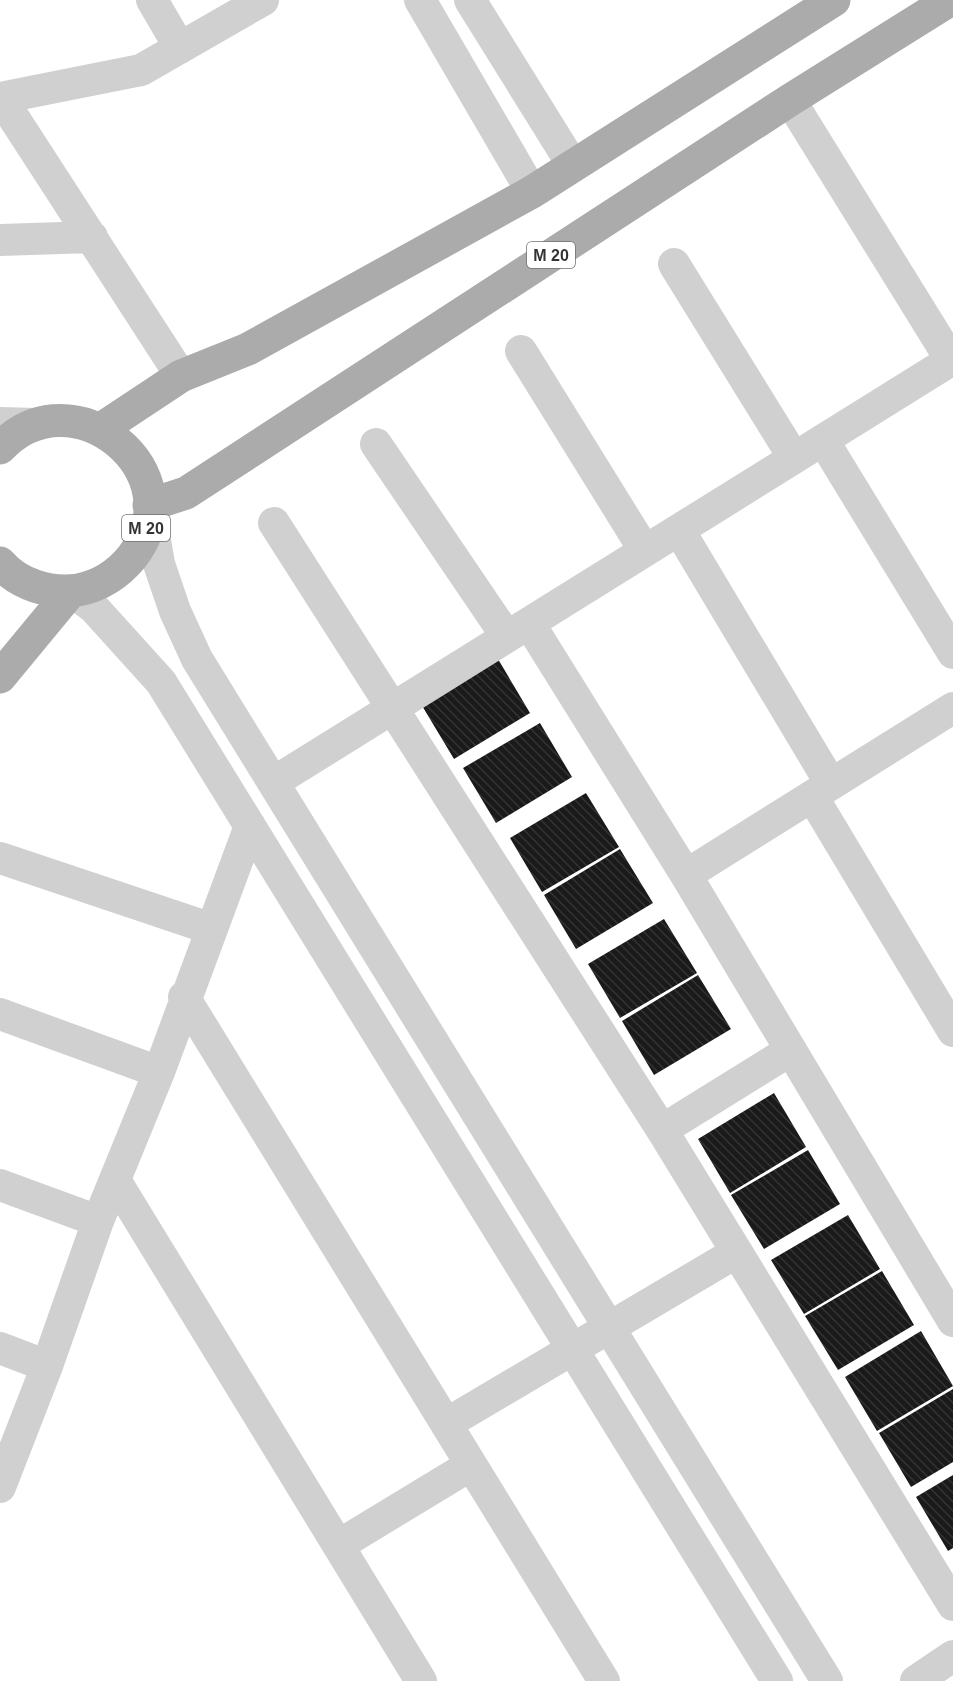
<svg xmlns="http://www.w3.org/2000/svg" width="953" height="1681" viewBox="0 0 953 1681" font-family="Helvetica,sans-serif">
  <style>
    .building { fill: url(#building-back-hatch) }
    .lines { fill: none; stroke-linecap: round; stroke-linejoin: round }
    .minor { stroke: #d0d0d0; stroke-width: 32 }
    .major { stroke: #ababab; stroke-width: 33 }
    .labels { text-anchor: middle; stroke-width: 6; stroke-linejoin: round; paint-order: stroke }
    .shield { fill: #fff; stroke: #707070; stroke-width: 1.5 }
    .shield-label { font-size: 16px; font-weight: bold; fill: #333 }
  </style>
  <defs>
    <pattern id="building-back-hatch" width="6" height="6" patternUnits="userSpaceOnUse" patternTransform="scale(1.5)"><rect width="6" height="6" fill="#1a1a1a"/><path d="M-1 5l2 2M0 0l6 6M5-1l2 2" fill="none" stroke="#333"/></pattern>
  </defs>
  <rect width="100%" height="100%" fill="#fff"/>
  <path class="building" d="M498,659L530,713L454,759L421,704Z
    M540,723L572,777L496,823L463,768Z
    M586,793L619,847L542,892L510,838Z
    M620,849L653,903L576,949L544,895Z
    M664,919L697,973L620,1018L588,964Z
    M698,975L731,1029L654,1075L622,1021Z
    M774,1093L806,1147L730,1193L698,1139Z
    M808,1150L840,1204L764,1249L731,1195Z
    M848,1215L880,1269L804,1314L771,1260Z
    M882,1271L914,1325L838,1370L805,1316Z
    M921,1331L953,1386L877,1431L845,1377Z
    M953,1389V1462L911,1487L879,1433Z
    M953,1475V1548L948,1551L916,1497Z"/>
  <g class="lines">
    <path class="minor" d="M152,0L180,48
      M420,0L532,192
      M470,0L572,164
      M0,98L141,70L263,0
      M1,98L181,376
      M790,100L951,360
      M0,240L92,237
      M674,264L794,458
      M521,351L645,551
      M0,423L37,424
      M823,440L953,653
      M376,444L507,637
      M149,505L159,564L175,611L197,659L827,1681
      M274,523L662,1130L953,1605
      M679,530L831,784
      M71,591L94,608L161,682L777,1681
      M529,623L686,875L953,1321
      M274,782L953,359
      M812,796L953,1031
      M0,858L212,929
      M686,875L953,708
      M184,997L604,1681
      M0,1014L159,1072
      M662,1130L791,1050
      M115,1180L421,1681
      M0,1185L98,1221
      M0,1348L47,1366
      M446,1424L737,1252
      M0,1487L47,1366L98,1221L159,1072L250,826
      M339,1545L471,1465
      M916,1681L953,1656"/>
    <path class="major" d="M101,429L181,376L248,349L532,192L834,0
      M0,448C73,370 197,474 132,557C119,573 100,586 78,590C50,594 19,585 0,563
      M149,505L186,493L790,100L950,0
      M0,677L71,591"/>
  </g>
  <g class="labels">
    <g class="shield">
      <rect x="527" y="242" width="48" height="26" rx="4.5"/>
      <rect x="122" y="515" width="48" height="26" rx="4.5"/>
    </g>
    <g class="shield-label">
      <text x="551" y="261">M 20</text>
      <text x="146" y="534">M 20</text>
    </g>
  </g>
</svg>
